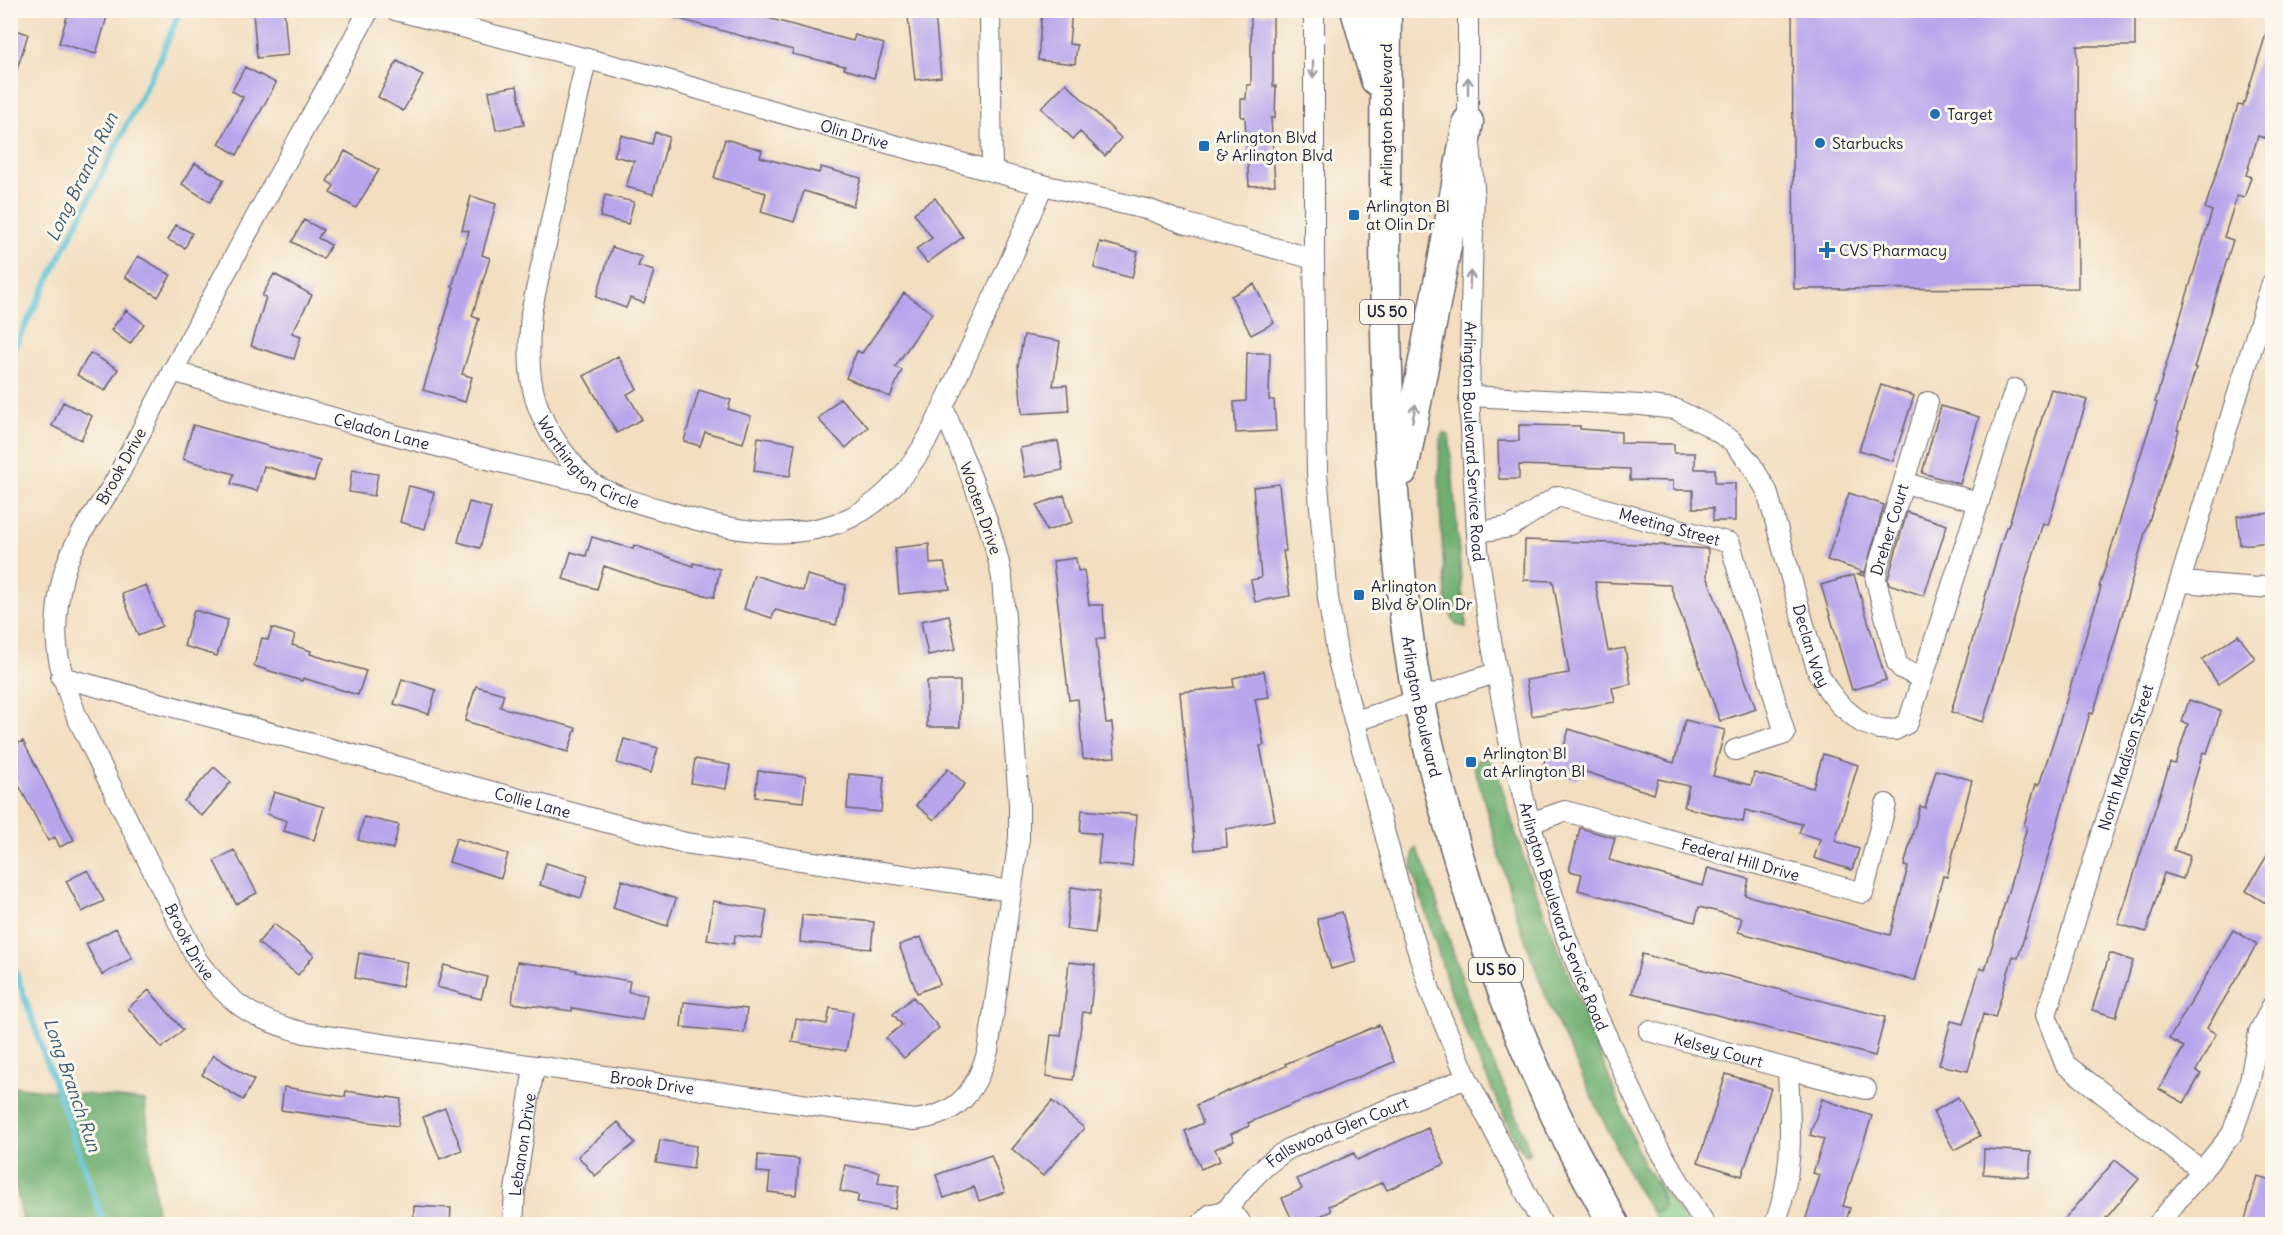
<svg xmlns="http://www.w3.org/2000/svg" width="2283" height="1235" viewBox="0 0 2283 1235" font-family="Delius,sans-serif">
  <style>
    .green { fill: #8acb83; stroke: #56765f; stroke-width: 1.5 }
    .forest { fill: #6faf71; stroke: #486856; stroke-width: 1.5 }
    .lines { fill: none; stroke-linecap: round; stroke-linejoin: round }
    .stream { stroke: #5bc2d8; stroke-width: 6 }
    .building { fill: #b7a6ec }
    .minor-casing { stroke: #6b646a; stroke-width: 22 }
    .highway-casing { stroke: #6b646a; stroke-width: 33 }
    .minor { stroke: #fff; stroke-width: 20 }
    .highway { stroke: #fff; stroke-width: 30 }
    .oneway { stroke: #9c9ca7 }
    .poi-dot { fill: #1f6fb2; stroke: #fbf7ec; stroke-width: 2 }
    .labels { text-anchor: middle; stroke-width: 6; stroke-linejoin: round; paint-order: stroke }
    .shield { fill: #fbf7ec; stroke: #636270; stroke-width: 1.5 }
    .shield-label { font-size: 15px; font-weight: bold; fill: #22223b }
    .poi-label { font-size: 16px; fill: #22223b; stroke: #fbf7ec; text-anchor: start }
    .street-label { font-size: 16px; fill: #22223b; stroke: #fbf7ec }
    .water-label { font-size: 18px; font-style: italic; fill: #365a72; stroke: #fbf7ec }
  </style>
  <rect width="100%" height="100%" fill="#fbf7ec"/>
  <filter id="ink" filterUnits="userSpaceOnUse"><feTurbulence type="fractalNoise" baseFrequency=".0167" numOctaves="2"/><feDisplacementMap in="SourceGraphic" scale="12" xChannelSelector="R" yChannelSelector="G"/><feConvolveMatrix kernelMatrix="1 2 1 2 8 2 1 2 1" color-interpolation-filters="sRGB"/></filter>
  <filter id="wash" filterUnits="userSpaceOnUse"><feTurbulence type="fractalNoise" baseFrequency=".008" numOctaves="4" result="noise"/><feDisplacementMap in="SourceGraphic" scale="24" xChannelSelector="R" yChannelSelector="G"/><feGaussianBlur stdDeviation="1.35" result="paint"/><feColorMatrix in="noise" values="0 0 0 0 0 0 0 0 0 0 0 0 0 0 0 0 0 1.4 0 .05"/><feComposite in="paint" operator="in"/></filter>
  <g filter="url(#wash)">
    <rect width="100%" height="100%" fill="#f3dec0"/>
    <path class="green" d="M1654,1178L1687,1224H1660L1649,1207L1657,1213L1663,1199Z"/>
    <path class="forest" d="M1443,433L1449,435L1450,443L1462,591L1466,609V627L1456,625L1447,607C1445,581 1433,448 1443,433Z
      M1483,757L1488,758L1498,775L1526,866L1643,1164C1654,1177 1662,1191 1663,1208L1657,1213L1649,1207L1633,1183L1551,1010L1517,917L1474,766L1477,760Z
      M1416,848L1426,869L1480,1033L1519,1121L1530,1151L1529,1156L1525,1154L1515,1140L1461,1021L1448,984L1412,869L1413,852Z
      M10,1086L145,1101L158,1224H24L11,1166Z"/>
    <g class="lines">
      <path class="stream" d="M10,356L159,61L180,10
        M10,956L104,1224"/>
    </g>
    <g id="blocks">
      <path class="building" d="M69,10H109L96,54L59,43Z
        M284,10L288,55L257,58L253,13Z
        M668,10H737L853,41L855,35L884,44L874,78L844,69L845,66L792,54L793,50L668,16Z
        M1042,10H1072L1069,44L1077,45L1075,64L1038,60Z
        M1792,10H2135V46H2077L2078,288L1794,289Z
        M935,14L941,77L915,80L908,17Z
        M1251,14H1273V86H1276L1275,118H1271L1275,185L1249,186L1245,117H1241V99H1246L1247,85H1251Z
        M2269,25H2272V113L2265,138L2258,136L2246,175L2251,177L2244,198L2237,196L2224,237L2233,240L2194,368H2196L2177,430H2179L2145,533L2106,672L2093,714L2090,713L2018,958L2013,956L1995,1018L1983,1014L1968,1071L1939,1065L1951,1021L1963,1024L1980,968L1985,970L2027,827L2024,825L2036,784L2039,785L2058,727L2101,587H2099L2157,403L2155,402L2212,211L2205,208L2238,105L2243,106Z
        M10,28L28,34L14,79L10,78Z
        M397,61L423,75L403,111L378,97Z
        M245,67L276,83L237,155L219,144L243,97L232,91Z
        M1066,83L1121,138L1105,156L1080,132L1073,139L1041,108Z
        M517,86L524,125L496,130L489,91Z
        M655,132L669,137L653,194L626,187L634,161L614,156L621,135L652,144Z
        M725,139L762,150L760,157L819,173L821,167L861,178L853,206L804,191L794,222L761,212L766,193L714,178Z
        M345,151L379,170L356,208L330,193L334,186L327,181Z
        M195,163L224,180L210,202L182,184Z
        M605,195L634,202L628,224L600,217Z
        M471,196L496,204L482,255L490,258L472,316L479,319L462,374L472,377L465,402L423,390L454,287H452L469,231L462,230Z
        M935,198L963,237L927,263L916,249L932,238L914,213Z
        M304,220L323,230L318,238L331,245L323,259L292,242Z
        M176,225L192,233L185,248L168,240Z
        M1100,242L1138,252L1132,278L1094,268Z
        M612,247L642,257L638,266L654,271L644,303L630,298L626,308L596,297Z
        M138,256L171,275L158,297L125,277Z
        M274,274L312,295L292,333L301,336L294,359L251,346L266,297L262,296Z
        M1254,284L1274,323L1251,335L1231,296Z
        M904,293L932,313L895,367L902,370L890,397L846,378L857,351L862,353Z
        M126,310L144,324L130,344L111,330Z
        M1024,335L1060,341L1053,386L1067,385L1069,411L1022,414L1018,365Z
        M90,353L118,369L105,391L77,375Z
        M1247,353H1270L1269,400H1274L1276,431L1236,433L1234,402L1246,401Z
        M618,356L637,389L627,394L642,419L617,433L584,376Z
        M1881,385L1914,396L1893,461L1859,450Z
        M2051,389L2087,400L2048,525L2043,523L1983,722L1951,712L2006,527H2008Z
        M699,390L731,400L728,409L751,416L743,443L705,432L700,446L684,441Z
        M840,398L868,427L846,448L818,419Z
        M63,402L92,416L81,440L52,426Z
        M1941,406L1979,417L1960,484L1922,473Z
        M193,425L320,461L314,481L264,466L257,491L231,484L234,474L183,459Z
        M1519,425L1580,426V429L1621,432V443L1674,444V453H1695V469H1715V483H1735V521H1713V508H1693V490H1673V481L1630,480V469L1519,465V479H1499L1498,441H1519Z
        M758,437L795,443L790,476L754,471Z
        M1058,441L1063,470L1025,477L1020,448Z
        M352,470L378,474L374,496L349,492Z
        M1279,484L1286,551H1283L1290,596L1255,602L1251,580L1261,578L1253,487Z
        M409,486L434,492L425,529L400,522Z
        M1849,493L1884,505L1864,576L1858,574L1864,572L1827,560Z
        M1064,495L1073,522L1046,531L1037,505Z
        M469,502L491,508L480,548L458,542Z
        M1907,512L1947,525L1924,596L1889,584L1888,579Z
        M2272,513V542L2240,545L2237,516Z
        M592,537L633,549L634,545L693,566V563L720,569L714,597L662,586L604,566L597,589L563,579L571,552L586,556Z
        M1525,540L1665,545V546L1708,549L1707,576L1756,709L1720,721L1670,585L1595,582L1608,651L1625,648L1631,684L1612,688L1615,702L1532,716L1526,680L1569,673L1553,581L1524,580Z
        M929,544L930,564L944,563L950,589L899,594L895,548Z
        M1076,558L1078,571L1084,570L1089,605H1103L1105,639H1096L1106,723H1112L1115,757L1083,759L1078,699L1069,700L1053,561Z
        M754,575L803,591L807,575L846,585L836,625L775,610L772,618L744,609Z
        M1854,575L1886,680L1852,690L1821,585Z
        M146,585L162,626L138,636L122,594Z
        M194,610L228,620L217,656L184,646Z
        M949,615L956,649L928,655L921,621Z
        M272,628L295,635L292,645L311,651L310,654L366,671L358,695L303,678L302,681L254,666L262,638L268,640Z
        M2238,635L2255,658L2218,684L2202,660Z
        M1264,671L1269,697L1255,699L1264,745L1260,746L1275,820L1226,829L1227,847L1195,850L1180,692L1234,687L1233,678Z
        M402,679L436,690L429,714L394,704Z
        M927,681H960V727H927Z
        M476,686L504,694L500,707L576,728L568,752L465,721Z
        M2189,700L2221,711L2207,753L2203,752L2174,850L2190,856L2183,879L2164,873L2146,932L2118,924L2170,763L2175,764L2188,724L2182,722Z
        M1685,720L1725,730L1713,776L1751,785L1754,773L1813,788L1823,754L1858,765L1835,841L1859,849L1852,870L1814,858L1820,839L1799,833L1802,824L1745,810L1743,822L1684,807L1689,786L1658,779L1654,794L1580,770L1577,780L1542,769L1549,748L1562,753L1569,729L1674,763Z
        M624,739L658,748L651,773L617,763Z
        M23,741L74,840L60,847L55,837L48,841L10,768V747Z
        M695,759L730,765L726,789L691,783Z
        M214,767L231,782L202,816L184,801Z
        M948,769L965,784L934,820L916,805Z
        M1936,770L1972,780L1947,877L1943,876L1915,981L1738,932L1742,918L1699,907L1695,922L1578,890L1582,874L1569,871L1580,828L1615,838L1609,860L1703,886L1708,868L1749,879L1745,895L1890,935L1908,867L1904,866L1920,806L1925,808Z
        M758,771L806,776L803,802L755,797Z
        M849,774L884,777L881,812L847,809Z
        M274,792L324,807L314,840L284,831L287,821L267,814Z
        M1082,810L1137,815L1132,866L1098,864L1101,834L1080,832Z
        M364,817L399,825L393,849L358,840Z
        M456,838L508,854L501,878L449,862Z
        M2272,847V907L2246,891Z
        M234,850L257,893L236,904L214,861Z
        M546,863L588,876L581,898L540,885Z
        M88,870L104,901L82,912L66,881Z
        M622,880L676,899L667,926L613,908Z
        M1071,887L1100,891L1095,933L1066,929Z
        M713,901L767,910L762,939L735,935L734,944L707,940Z
        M1342,912L1356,962L1331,969L1317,919Z
        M802,915L874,922L871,949L800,942Z
        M274,924L314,955L298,975L258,943Z
        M116,928L132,958L102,975L86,944Z
        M2233,930L2257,944L2207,1028L2216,1034L2196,1071L2201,1074L2184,1103L2159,1089L2184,1047L2169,1039Z
        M921,937L940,984L917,993L899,945Z
        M359,953L407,962L402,987L355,978Z
        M2110,953L2133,961L2116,1017L2092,1010Z
        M1642,954L1885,1017L1875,1056L1632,993Z
        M517,962L577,970L576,972L630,981L628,992L647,995L642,1020L572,1008V1011L512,1003Z
        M1069,962L1095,965L1090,1013L1083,1012L1073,1080L1046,1076L1051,1035L1061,1036Z
        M444,965L487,977L481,999L437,987Z
        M149,990L183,1030L162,1048L128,1008Z
        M913,997L939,1028L904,1058L886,1038L902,1025L893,1014Z
        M684,1002L747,1009L744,1033L681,1027Z
        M830,1008L853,1012L846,1051L792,1042L796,1019L827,1024Z
        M1379,1025L1394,1062L1248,1123L1249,1126L1231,1134L1234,1141L1215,1149L1220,1161L1201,1169L1185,1131L1203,1123L1196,1105L1286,1066L1285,1064Z
        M213,1055L254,1080L243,1100L202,1075Z
        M1726,1074L1771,1088L1742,1176L1698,1162Z
        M284,1087L345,1097L346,1091L401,1099L398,1126L281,1110Z
        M1958,1097L1980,1136L1954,1150L1933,1112Z
        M1822,1099L1872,1116L1843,1206L1850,1208L1845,1224H1804L1820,1175L1813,1173L1824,1139L1810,1135Z
        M1052,1101L1084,1128L1043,1176L1012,1149Z
        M445,1108L462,1150L440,1159L423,1117Z
        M618,1122L635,1143L595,1176L578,1156Z
        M1428,1128L1445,1164L1387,1190L1383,1182L1329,1206L1331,1211L1316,1218L1319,1224H1294L1282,1198L1302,1189L1297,1179L1354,1153L1357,1160Z
        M660,1140L696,1146L693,1169L656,1163Z
        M1984,1149L2031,1152L2029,1177L1983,1174Z
        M758,1155L799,1159L796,1195L768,1192L770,1173L757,1172Z
        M991,1155L1005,1192L979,1201L974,1187L944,1198L936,1175Z
        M2115,1160L2139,1179L2101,1224H2061Z
        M845,1165L880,1172L878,1183L899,1186L895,1209L857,1202L859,1195L840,1191Z
        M2257,1176L2272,1180V1224H2244Z
        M414,1206L451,1208L450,1224H413Z"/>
    </g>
  </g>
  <g filter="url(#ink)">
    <use href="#blocks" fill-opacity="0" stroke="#6b646a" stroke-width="1.5"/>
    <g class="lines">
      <defs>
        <g id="minor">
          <path id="s1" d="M369,10C290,156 208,301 132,449C125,461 120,473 113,485C94,515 72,541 63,576C50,633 56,664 77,717L197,960C230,1004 251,1019 305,1033L914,1120C959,1115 975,1092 988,1051L1019,838V803L1002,578C991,518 965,463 943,407L1009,264L1043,185"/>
          <path id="s2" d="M395,10L650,75L850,133L1043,185L1150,210L1184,223L1314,259"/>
          <path d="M990,10L992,170"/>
          <path d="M1314,10V259L1317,473L1328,598L1339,664L1409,923L1431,993L1467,1078L1542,1224"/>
          <path id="s3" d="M1468,10V122L1474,187L1469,396L1478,550L1489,629L1509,740L1530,823L1566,937L1595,1011L1658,1147L1705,1224"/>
          <path id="s4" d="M586,60L531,313C526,373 529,409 568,458C575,467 583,478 593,484C621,500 653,507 683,516C808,553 889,532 943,407"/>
          <path id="s5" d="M172,371C311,412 450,453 591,483"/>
          <path id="s6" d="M1469,396L1641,405L1675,409L1707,425L1732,441L1751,464L1767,491L1804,625L1818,672L1828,690L1840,705L1862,723L1879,729L1895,730L1908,723L2015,389"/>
          <path d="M1904,483L1979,502"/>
          <path id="s7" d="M1477,532L1510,527L1558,496L1730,543L1785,734L1735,750"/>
          <path d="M2182,582L2258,588L2272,584"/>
          <path id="s8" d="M61,677L685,843L1011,891"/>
          <path id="s9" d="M1922,679L1901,668L1897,663L1876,580L1877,570L1928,402"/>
          <path d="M1354,721C1402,708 1448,687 1496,673"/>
          <path id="s10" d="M1530,823L1565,811L1863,893L1886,804"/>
          <path id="s11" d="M1649,1031L1788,1069C1790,1126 1795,1169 1775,1224"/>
          <path d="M1788,1069L1866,1089"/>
          <path id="s12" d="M2202,1171L2065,1064L2046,1015L2272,283"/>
          <path id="s13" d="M1226,1211C1246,1185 1261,1166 1290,1148L1467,1078"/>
          <path id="s14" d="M513,1224L515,1191L534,1066"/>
          <path d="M1201,1224L1211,1214L1226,1211L1239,1220L1241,1224"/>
          <path d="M2158,1224L2232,1134L2249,1085L2259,1032L2272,1006"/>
        </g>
        <g id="highway">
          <path d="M1356,10L1376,80"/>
          <path id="s15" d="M1386,10C1385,224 1379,440 1410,652C1419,711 1433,767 1449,824C1479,933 1518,1041 1569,1142C1583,1170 1599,1197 1614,1224"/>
          <path d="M1403,470L1444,257L1468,122"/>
        </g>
      </defs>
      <use href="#minor" class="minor-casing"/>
      <use href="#highway" class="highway-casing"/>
      <use href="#minor" class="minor"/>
      <use href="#highway" class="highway"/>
    </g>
    <defs><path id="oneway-shaft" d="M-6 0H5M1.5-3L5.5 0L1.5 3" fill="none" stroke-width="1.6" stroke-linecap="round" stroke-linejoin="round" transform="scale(1.5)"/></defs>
    <g class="oneway">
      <use href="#oneway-shaft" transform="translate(1313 69) rotate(90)"/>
      <use href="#oneway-shaft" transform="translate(1468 86) rotate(-90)"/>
      <use href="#oneway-shaft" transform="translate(1470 280) rotate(-88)"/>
      <use href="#oneway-shaft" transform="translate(1414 413) rotate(-79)"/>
    </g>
  </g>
  <g class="poi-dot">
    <circle cx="1935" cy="114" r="6"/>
    <circle cx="1820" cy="143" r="6"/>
    <rect x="1198" y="140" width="12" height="12" rx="3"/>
    <rect x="1348" y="209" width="12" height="12" rx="3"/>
    <path d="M1824 241h6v6h6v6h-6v6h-6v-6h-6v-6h6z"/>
    <rect x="1353" y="589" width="12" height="12" rx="3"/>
    <rect x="1465" y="756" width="12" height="12" rx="3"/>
  </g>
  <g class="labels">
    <g class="shield">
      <rect x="1360" y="300" width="54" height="24" rx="4.5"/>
      <rect x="1469" y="958" width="54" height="24" rx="4.5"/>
    </g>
    <g class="shield-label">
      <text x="1387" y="317">US 50</text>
      <text x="1496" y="975">US 50</text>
    </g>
    <g class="poi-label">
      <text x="1947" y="120">Target</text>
      <text x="1216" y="143">Arlington Blvd<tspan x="1216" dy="18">&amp; Arlington Blvd</tspan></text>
      <text x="1832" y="149">Starbucks</text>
      <text x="1366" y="212">Arlington Bl<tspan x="1366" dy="18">at Olin Dr</tspan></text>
      <text x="1839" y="256">CVS Pharmacy</text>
      <text x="1371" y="592">Arlington<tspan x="1371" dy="18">Blvd &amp; Olin Dr</tspan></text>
      <text x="1483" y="759">Arlington Bl<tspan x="1483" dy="18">at Arlington Bl</tspan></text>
    </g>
    <g class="street-label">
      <text transform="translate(1386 115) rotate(-90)" y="6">Arlington Boulevard</text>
      <text dy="6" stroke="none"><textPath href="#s2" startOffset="476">Olin Drive</textPath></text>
      <text dy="6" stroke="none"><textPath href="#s5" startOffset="218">Celadon Lane</textPath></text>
      <text dy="6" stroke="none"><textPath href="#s3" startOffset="432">Arlington Boulevard Service Road</textPath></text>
      <text dy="6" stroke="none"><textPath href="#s4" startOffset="432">Worthington Circle</textPath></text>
      <text transform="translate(121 466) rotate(-61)" y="6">Brook Drive</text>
      <text transform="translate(981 508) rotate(71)" y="6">Wooten Drive</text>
      <text dy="6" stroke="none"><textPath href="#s7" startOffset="206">Meeting Street</textPath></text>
      <text dy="6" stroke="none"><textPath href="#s9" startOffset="168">Dreher Court</textPath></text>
      <text dy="6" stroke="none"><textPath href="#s6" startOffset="494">Declan Way</textPath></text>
      <text dy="6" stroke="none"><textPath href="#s15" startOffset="699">Arlington Boulevard</textPath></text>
      <text dy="6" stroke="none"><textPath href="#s12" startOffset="496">North Madison Street</textPath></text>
      <text dy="6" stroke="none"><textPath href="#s8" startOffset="488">Collie Lane</textPath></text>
      <text dy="6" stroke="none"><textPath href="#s10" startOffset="219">Federal Hill Drive</textPath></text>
      <text dy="6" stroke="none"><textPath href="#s3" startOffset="918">Arlington Boulevard Service Road</textPath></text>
      <text dy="6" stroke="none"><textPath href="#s1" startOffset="1040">Brook Drive</textPath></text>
      <text dy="6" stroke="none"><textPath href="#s11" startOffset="72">Kelsey Court</textPath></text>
      <text dy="6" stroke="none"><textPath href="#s1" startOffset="1544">Brook Drive</textPath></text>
      <text dy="6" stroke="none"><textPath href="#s13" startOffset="140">Fallswood Glen Court</textPath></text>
      <text dy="6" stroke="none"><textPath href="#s14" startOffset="80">Lebanon Drive</textPath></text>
    </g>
    <g class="water-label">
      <text transform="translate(82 177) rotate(-64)" y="6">Long Branch Run</text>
      <text transform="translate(72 1085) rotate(71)" y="6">Long Branch Run</text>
    </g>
  </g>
  <rect width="2283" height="1235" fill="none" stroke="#fbf7ec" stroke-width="36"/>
</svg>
